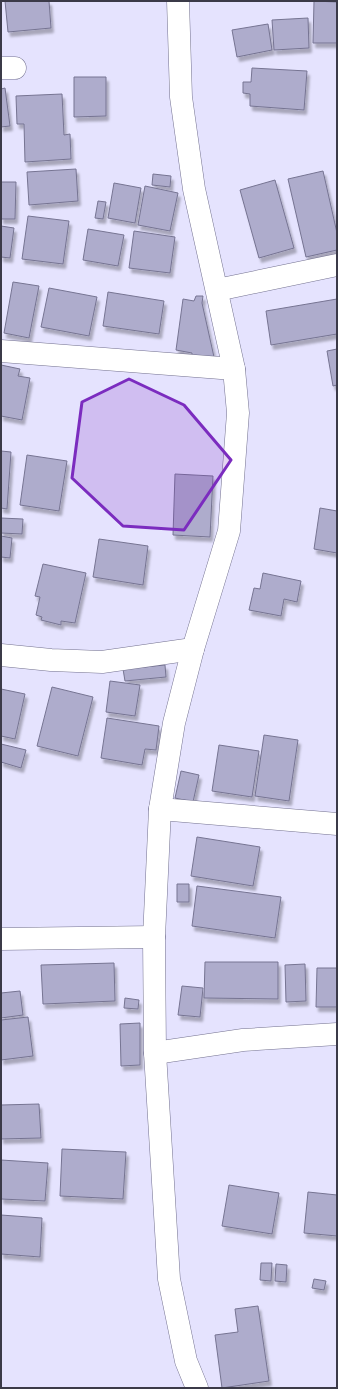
<svg xmlns="http://www.w3.org/2000/svg" width="338" height="1389" viewBox="0 0 338 1389" font-family="Figtree,sans-serif">
  <style>
    .building { fill: #aeaccc; stroke: #767492; filter: url(#shadow) }
    .lines { fill: none; stroke-linecap: round; stroke-linejoin: round }
    .street-casing { stroke: #73718f; stroke-width: 23 }
    .secondary-casing { stroke: #73718f; stroke-width: 23 }
    .street { stroke: #fff; stroke-width: 22 }
    .secondary { stroke: #fff; stroke-width: 22 }
    .marked { fill: #7b2cbf; fill-opacity: 0.2; stroke: #7b2cbf; stroke-width: 3; stroke-linejoin: round }
  </style>
  <defs>
    <filter id="shadow"><feDropShadow dx="2.5" dy="4.5" stdDeviation="1" flood-color="#0004"/></filter>
  </defs>
  <rect width="100%" height="100%" fill="#e5e3fe"/>
  <path class="building" d="M5,1H49L51,28L8,32Z
    M314,1L337,2V43H313Z
    M308,18L309,48L274,50L272,20Z
    M268,24L272,50L237,57L232,30Z
    M252,68L307,71L304,110L250,106V94L243,93V82H251Z
    M74,77H106V116L74,117Z
    M5,88L10,126L1,127V89Z
    M62,94L64,135L70,134L71,159L25,162L24,124H17L16,96Z
    M76,169L78,201L29,205L27,172Z
    M323,171L337,233V250L306,257L288,179Z
    M153,174L171,176L170,187L152,185Z
    M275,180L294,248L259,258L240,190Z
    M1,182H16L15,219H1Z
    M114,183L141,188L135,223L108,218Z
    M145,186L178,193L170,231L138,225Z
    M98,201L106,202L103,219L95,218Z
    M28,216L69,221L63,264L22,259Z
    M1,226L14,228L10,258L1,257Z
    M88,229L124,235L118,266L83,260Z
    M134,231L175,237L170,273L129,268Z
    M13,282L39,286L29,338L4,333Z
    M49,288L97,297L89,336L41,327Z
    M108,292L164,301L159,334L103,326Z
    M196,296H203L202,303L214,357L192,355V353L176,350L183,299L194,301Z
    M337,299V334L271,345L266,311Z
    M337,349V385L333,386L327,351Z
    M1,365L20,369L18,376L30,378L22,420L1,416Z
    M1,451L11,452L7,509L1,508Z
    M27,455L67,461L59,511L20,505Z
    M175,474L213,476L210,537L173,535Z
    M320,508L337,511V553L314,549Z
    M1,518L23,519L22,534L1,533Z
    M1,536L12,538L10,558L1,557Z
    M99,539L148,546L143,585L93,577Z
    M43,564L86,573L75,623L61,621V625L41,620L42,617L36,615L40,597L35,596Z
    M263,573L301,581L297,602L284,599L281,616L249,610L254,588L260,589Z
    M165,665L166,677L125,681L123,669Z
    M110,681L140,685L135,716L106,712Z
    M52,687L93,697L78,756L37,746Z
    M1,689L25,694L15,739L1,736Z
    M107,718L159,726L156,750L145,749L142,765L101,758Z
    M264,735L298,740L289,801L255,796Z
    M1,744L26,750L21,768L1,762Z
    M219,745L259,751L252,797L212,791Z
    M181,771L199,775L193,802L175,798Z
    M197,837L260,847L253,886L191,876Z
    M177,884H189V902H177Z
    M197,886L281,897L275,938L192,926Z
    M205,962H278V999L204,998Z
    M114,963L115,1001L43,1004L41,965Z
    M305,964L306,1001L286,1002L285,965Z
    M317,968H337V1007H316Z
    M182,986L203,988L200,1017L178,1015Z
    M20,991L23,1015L1,1018V993Z
    M125,998L139,1000L138,1009L124,1008Z
    M28,1017L33,1056L1,1060V1020Z
    M140,1023V1065L121,1066L120,1024Z
    M39,1104L41,1138L1,1139V1105Z
    M62,1149L126,1152L123,1199L60,1196Z
    M1,1160L48,1163L45,1201L1,1199Z
    M229,1185L279,1193L272,1234L222,1226Z
    M308,1192L337,1195V1236L304,1233Z
    M1,1215L42,1218L40,1257L1,1254Z
    M261,1263H272L271,1281L260,1280Z
    M276,1264L287,1265L286,1282L275,1281Z
    M314,1279L326,1281L324,1290L312,1288Z
    M258,1306L269,1381L222,1388L215,1335L238,1332L235,1309Z"/>
  <g class="lines">
    <defs>
      <path id="street" d="M1,68H15
        M217,290L337,265
        M1,351L234,369
        M1,655L51,660L102,662L193,649
        M160,809L337,824
        M1,939L154,937
        M155,1053L243,1040L337,1034"/>
      <path id="secondary" d="M178,1L181,97L194,189L234,369L238,413L229,531L193,649L174,723L160,809L154,937L155,1053L169,1279L186,1361L197,1388"/>
    </defs>
    <use href="#street" class="street-casing"/>
    <use href="#secondary" class="secondary-casing"/>
    <use href="#street" class="street"/>
    <use href="#secondary" class="secondary"/>
  </g>
  <path class="marked" d="M129,379L184,405L231,460L184,530L123,526L72,478L82,402Z"/>
  <rect width="338" height="1389" fill="none" stroke="#3b3a48" stroke-width="4"/>
</svg>
